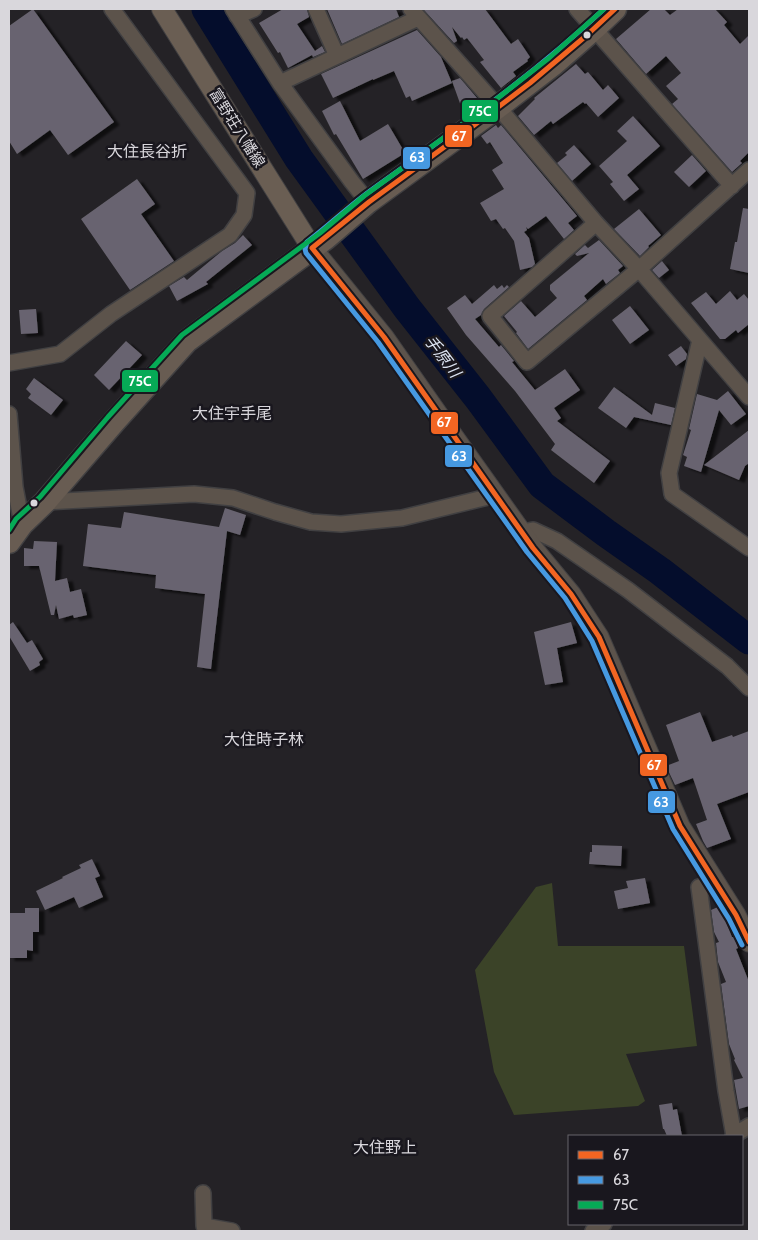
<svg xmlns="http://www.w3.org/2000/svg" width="758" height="1240" viewBox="0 0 758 1240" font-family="Cabin,'Noto Sans JP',sans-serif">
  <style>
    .green { fill: #3b4328 }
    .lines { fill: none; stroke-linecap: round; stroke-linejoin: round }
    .river { stroke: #040d2c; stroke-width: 29 }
    .building { fill: #68646f; filter: url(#shadow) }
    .minor-casing { stroke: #414042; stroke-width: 18 }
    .tertiary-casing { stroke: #414042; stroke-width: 21 }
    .secondary-casing { stroke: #414042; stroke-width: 22 }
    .primary-casing { stroke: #414042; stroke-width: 25 }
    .minor { stroke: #5c534b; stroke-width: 15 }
    .tertiary { stroke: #5c534b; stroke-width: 19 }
    .secondary { stroke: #6a5e53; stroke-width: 20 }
    .primary { stroke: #685c52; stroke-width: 22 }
    .bus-1-casing { stroke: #19171e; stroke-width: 9 }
    .bus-2-casing { stroke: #19171e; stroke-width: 9 }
    .bus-3-casing { stroke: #19171e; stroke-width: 9 }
    .bus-1 { stroke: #f26522; stroke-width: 5 }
    .bus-2 { stroke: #4699e1; stroke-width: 5 }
    .bus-3 { stroke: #06aa56; stroke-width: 5 }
    .bus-dot { fill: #d9d7dc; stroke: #19171e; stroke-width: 2 }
    .labels { text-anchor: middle; stroke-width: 5; stroke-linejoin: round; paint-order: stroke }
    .street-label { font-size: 15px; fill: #d9d7dc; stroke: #19171e }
    .neighbourhood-label { font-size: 16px; fill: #d9d7dc; stroke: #19171e }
    .water-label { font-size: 16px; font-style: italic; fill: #dde5f3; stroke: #19171e }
    .line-badge { stroke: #19171e; stroke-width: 2 }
    .badge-label { font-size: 14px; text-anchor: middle; font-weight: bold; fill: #fff }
  </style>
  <defs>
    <filter id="shadow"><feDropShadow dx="5.5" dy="3" stdDeviation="1" flood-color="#0009"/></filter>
  </defs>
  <rect width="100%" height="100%" fill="#242226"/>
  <path class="green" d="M552,883L558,946H684L697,1046L626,1054L645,1101L638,1106L514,1115L494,1072L475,970L536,887Z"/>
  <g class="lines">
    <path class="river" d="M206,9L299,159L407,308L478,398L542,485L606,533L660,571L749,640"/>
  </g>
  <path class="building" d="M33,9L114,122L68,155L50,130L17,154L9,141V26Z
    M283,9H307L309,17L297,24L315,51L322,46L325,52L313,57L312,55L288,68L280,52L278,53L259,23Z
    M327,9H396L399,17L342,44Z
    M423,9H485L511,44L518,39L530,57L527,60L528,61L513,72L516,76L501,88L480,62L484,60L467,38L464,40L462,37L461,38L452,27L457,41L454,43Z
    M651,9H664L670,15L678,9H715L727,22L724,25L740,44L749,35V152L740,161L742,163L732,172L672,104L678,99L666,86L681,73L666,56L646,74L616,39Z
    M417,30L441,57L452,83L412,101L410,96L406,98L394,71L373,80V79L333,98L321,74Z
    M576,64L585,74L588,72L603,90L608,85L619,98L598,117L586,103L585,104L583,102L553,124L551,121L534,135L518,116L535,99L534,98Z
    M460,78L477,98L479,103L462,109L452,81Z
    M340,101L360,141L388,124L405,153L363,179L336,134L334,135L322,111Z
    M633,116L660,146L627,175L639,189L624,201L610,184L613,182L599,166L627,141L617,131Z
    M496,125L498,128L501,125L577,216L568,223L574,230L564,239L546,216L528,229L526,227L527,230L524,232L529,238L535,264L532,267L520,270L514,241L505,228L503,229L496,219L491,221L480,203L504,189L492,170L503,163L490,142L487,144L481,136Z
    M574,145L591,164L572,181L557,163L567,155L565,153Z
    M692,155L706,171L689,187L674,172Z
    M137,179L155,204L141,214L174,261L130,290L81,219Z
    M743,208L749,209V273L730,269L735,242H737Z
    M639,209L661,235L648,246L649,247L640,256L614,229Z
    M243,235L252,245L206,282L208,284L177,301L169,286L184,277L187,280L222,251L235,243Z
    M599,240L623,266L618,270L620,273L606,284L603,279L584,296L587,300L528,349L516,333L517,332L504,316L521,301L535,317L557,298L550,290V285L589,253L577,256L575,254L585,245L588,248Z
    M662,261L669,270L659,278L652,270Z
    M494,285L497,289L502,285L504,288L507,285L509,287L484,309L481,315L475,319L499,347L501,345L514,361L512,362L535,390L565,369L580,390L554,408L561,418L557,421L610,461L594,483L551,450L555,444L515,391L466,335L447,308L465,295L472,304Z
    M730,291L737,300L744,294L749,300V324L738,333L736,330L725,339H720L691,303L706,292L716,304Z
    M630,306L649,330L630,344L612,320Z
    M36,309L38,333L21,334L19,310Z
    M126,341L142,355L109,390L94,375Z
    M681,346L687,354L686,359L676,366L668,355Z
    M34,378L63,400L51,415L28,398L31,394L26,389Z
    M614,387L652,415L655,403L675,408L671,425L634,417L626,428L598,408Z
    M728,391L746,414L731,425L719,410L701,472L684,466L687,457L683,455L691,430L689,429L697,394L717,400Z
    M749,430V463L745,466L739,480L704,465Z
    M225,508L246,515L240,535L227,531L211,669L197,667L205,594L155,588L156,575L83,566L88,524L121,528L124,512L219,527Z
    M34,541L57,542L55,581L67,578L70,592L81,589L87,615L74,618L73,615L59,619L56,605L54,615H51L39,566H24V548L33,549Z
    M13,622L27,643L32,640L43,659L39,662L40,665L30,671L9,636V625Z
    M571,622L577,643L557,648L563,682L545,685L534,632Z
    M700,712L712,742L732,735L733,737L749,731V792L717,804L731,839L707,848L703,841L696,824L707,820L693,778L675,785L666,766L679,761L666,725Z
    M592,845L622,846L621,866L589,864L590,852H592Z
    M92,859L100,876L95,878L103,897L79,908L74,897L45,910L36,891L63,878L62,877L81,868L79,865Z
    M645,878L650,903L618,909L614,891L628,888L626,881Z
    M718,907L723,915L732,937H734L738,948L736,949L749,982V1106L739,1109L734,1080L743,1078L734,1060L735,1059L729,1044L721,984L726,982L718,962L716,943L719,942L714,932L711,910Z
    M25,908H39V932H33V951L27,950V958H9V913H25Z
    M672,1103L673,1110L677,1109L682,1136H667L664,1129H663L659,1105Z"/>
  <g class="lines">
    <defs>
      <path id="minor" d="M233,9L280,83L352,182L368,202
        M316,9L337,56
        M411,9L498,107L596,223L639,269L749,397
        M577,9L732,186
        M237,16L254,9
        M280,83L418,18
        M596,223L490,316L527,362L639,269L749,170
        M700,340L669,473L672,494L749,548
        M9,363L60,354L111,314L230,235L244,215L247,193L112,9
        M9,414L15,487L22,524
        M45,502L194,494L233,498L275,512L311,522L341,524L402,518L496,495
        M523,532L533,530L557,541L628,590L727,666L749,688
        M699,887L726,1091L734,1136
        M733,1136L749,1126
        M203,1193L204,1226L232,1231
        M593,1231L604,1224"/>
      <path id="tertiary" d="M312,248L384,337L447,427L533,548L571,594L599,637L680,826L736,915L749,942"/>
      <path id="secondary" d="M162,9L312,248"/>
      <path id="primary" d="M9,542L22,524L45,502L114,422L187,341L325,239L368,202L498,107L554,64L595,28L615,9"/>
    </defs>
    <use href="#minor" class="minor-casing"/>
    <use href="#tertiary" class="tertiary-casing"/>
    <use href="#secondary" class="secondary-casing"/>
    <use href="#primary" class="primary-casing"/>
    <use href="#minor" class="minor"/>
    <use href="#tertiary" class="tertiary"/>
    <use href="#secondary" class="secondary"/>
    <use href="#primary" class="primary"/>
    <defs>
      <path id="bus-1" d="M615,9L587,35L530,83L469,129L369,202L312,248L384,337L533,548L571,594L599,637L680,826L736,915L749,942"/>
      <path id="bus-2" d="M604,9C530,78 448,135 366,194C346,209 327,227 307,242L305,249L306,253L378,342L527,552L565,598L592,641L673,829L729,919L742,945"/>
      <path id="bus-3" d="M9,530L16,519L40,497L108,417L182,335L320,233L364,196L494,101L549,58L604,9"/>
    </defs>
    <use href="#bus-1" class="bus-1-casing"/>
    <use href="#bus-2" class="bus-2-casing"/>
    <use href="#bus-3" class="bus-3-casing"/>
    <use href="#bus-1" class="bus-1"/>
    <use href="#bus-2" class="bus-2"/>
    <use href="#bus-3" class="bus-3"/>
  </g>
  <g class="bus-dot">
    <circle cx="587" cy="35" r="4.5"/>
    <circle cx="34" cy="503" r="4.5"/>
  </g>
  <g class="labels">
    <g class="street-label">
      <text transform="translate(237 128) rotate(58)" y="5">富野荘八幡線</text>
    </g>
    <g class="neighbourhood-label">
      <text x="147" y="157">大住長谷折</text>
      <text x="232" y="419">大住宇手尾</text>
      <text x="264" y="745">大住時子林</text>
      <text x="385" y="1153">大住野上</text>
    </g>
    <g class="water-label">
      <text transform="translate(443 356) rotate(53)" y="6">手原川</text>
    </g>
  </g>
  <g class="line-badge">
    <rect x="461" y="99" width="38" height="24" rx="5" fill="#06aa56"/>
    <rect x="444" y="124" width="29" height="24" rx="5" fill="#f26522"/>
    <rect x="402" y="146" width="29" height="24" rx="5" fill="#4699e1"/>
    <rect x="121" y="369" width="38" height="24" rx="5" fill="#06aa56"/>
    <rect x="430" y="411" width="29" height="24" rx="5" fill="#f26522"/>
    <rect x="444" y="444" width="29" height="24" rx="5" fill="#4699e1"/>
    <rect x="639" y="753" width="29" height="24" rx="5" fill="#f26522"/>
    <rect x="647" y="790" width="29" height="24" rx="5" fill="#4699e1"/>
  </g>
  <g class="badge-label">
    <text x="480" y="116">75C</text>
    <text x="459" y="141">67</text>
    <text x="417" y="162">63</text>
    <text x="140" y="386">75C</text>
    <text x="444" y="427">67</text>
    <text x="459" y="461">63</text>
    <text x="654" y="770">67</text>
    <text x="661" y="807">63</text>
  </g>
  <rect width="758" height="1240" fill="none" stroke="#d9d7dc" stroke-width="20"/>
  <rect x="568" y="1135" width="175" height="90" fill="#19171e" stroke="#66646a"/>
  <rect x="578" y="1151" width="25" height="8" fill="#f26522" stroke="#66646a"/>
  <text x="613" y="1160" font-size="15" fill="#d9d7dc">67</text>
  <rect x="578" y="1176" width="25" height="8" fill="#4699e1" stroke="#66646a"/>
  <text x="613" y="1185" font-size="15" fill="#d9d7dc">63</text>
  <rect x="578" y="1201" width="25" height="8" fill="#06aa56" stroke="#66646a"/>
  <text x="613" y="1210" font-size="15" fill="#d9d7dc">75C</text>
</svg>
